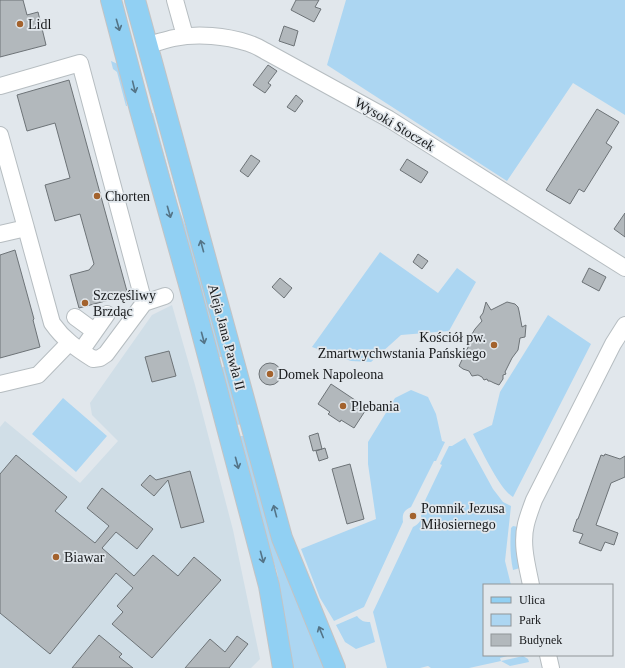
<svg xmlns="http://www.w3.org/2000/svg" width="625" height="668" viewBox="0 0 625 668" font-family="'Times New Roman',serif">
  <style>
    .built { fill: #d0dee7 }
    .green { fill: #acd6f2 }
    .building { fill: #b2b8bc; stroke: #6d7377 }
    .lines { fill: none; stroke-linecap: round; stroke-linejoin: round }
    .minor-casing { stroke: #b6bdc1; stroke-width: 18 }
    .major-casing { stroke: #c3c3c4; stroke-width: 22 }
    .minor { stroke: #fff; stroke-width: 16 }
    .major { stroke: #91d0f3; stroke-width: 20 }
    .oneway { stroke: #547487 }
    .poi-dot { fill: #a3622d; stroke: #e1e7ec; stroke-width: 1.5 }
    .labels { text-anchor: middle; stroke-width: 3.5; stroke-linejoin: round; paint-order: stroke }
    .poi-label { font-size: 14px; fill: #17191b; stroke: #e1e7ec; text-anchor: start }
    .street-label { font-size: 14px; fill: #17191b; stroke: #e1e7ec }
  </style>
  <rect width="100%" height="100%" fill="#e1e7ec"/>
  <path class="built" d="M172,305L195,385L233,530L260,659L251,668H0V427L5,421L80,483L118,441L92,415L90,403L152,315Z"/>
  <path class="green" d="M346,0H625V115L573,83L507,181L327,65Z
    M111,61C113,62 117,63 119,65C125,73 126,95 127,106H126L117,72L113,69Z
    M151,113H153L178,206L198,259L223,354L221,357H219Z
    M380,252L438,293L457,268L476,282L449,331L401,335L371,362L351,361L312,347Z
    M548,315L591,344L513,497C500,490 481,449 473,434L492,425L500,392Z
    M227,365L244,424L236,425L221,368Z
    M411,390L428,397L436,414L442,441L445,442L436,461H434L411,507C404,510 402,514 403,522L364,607L334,621L320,598L301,549L376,519L368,464V442L395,398Z
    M63,398L107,436L76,472L32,434Z
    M240,436H245L326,668H293L277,572L259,519L238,438Z
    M465,438L493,489L503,502L511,506L505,561L511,585H484V655H511L500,658L501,661L523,656L528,659L529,662L510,666L501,661L469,668H431L428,666L420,668H387L373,612L413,527C420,524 423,518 420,511L442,465L440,464L449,446H452Z
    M513,526L518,527L520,568L513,570C510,556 510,542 511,528Z
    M357,616C361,621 364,622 370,622L375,642L356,649L345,642L336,625Z"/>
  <path class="building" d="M0,0H23L27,15L38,12L46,45L0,57Z
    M296,0H319L315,7L321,9L314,22L291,10Z
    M284,26L298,31L294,46L279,41Z
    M268,65L277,71L268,83L271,85L265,93L253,85Z
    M69,80L128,295L79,308L70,275L89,270L94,264L80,214L55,221L45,185L70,178L55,123L27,131L17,95Z
    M296,95L303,101L295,112L287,107Z
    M597,109L619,122L606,143L612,147L584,192L579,189L570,204L546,190Z
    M251,155L260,161L248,177L240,171Z
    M407,159L428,172L421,183L400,170Z
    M625,213V237L614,229Z
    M15,250L34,319L33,320L40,347L0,358V255Z
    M418,254L428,261L422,269L413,262Z
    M589,268L606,277L599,291L582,282Z
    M280,278L292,288L284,298L272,287Z
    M486,302L491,310L507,302L515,304L518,307L519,311L522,327L526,325L525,337L520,338L518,350L512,358L505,372L506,374L503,375V379L499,385L494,383L490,381H488L487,379L484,380L482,377L478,375L472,376L469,371L463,369L459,366L471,341L472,334L475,329L482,321L480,317L483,313Z
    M169,351L176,376L152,382L145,357Z
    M259 374a11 11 0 1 1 22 0a11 11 0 1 1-22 0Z
    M331,384L367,408L354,428L341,420L340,422L328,414L330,412L318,404Z
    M318,433L322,449L313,451L309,436Z
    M325,448L328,458L319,461L316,451Z
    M605,454L620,459L625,456V477L611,483L596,525L618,533L614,545L605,542L601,551L579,543L583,534L573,531L577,519H578L601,455L604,456Z
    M16,455L67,497L55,511L95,543L109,526L87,508L102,488L153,529L137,549L116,532L102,548L134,576L153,555L178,576L194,557L221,580L152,658L112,624L123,612L117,606L133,588L116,573L50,654L0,613V474Z
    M350,464L364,519L347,524L332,469Z
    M190,471L204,522L181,528L168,480L154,496L141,485L150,475L156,480Z
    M99,635L122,654L119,657L133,668H72Z
    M237,636L248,644L229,668H185L210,639L225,652Z"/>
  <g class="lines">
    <defs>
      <path id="minor" d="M175,0L185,36
        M147,45C156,43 165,40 174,38C198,33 226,36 248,43C254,45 260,48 265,51L389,119L625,268
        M0,86L80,63L144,303
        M0,135L26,228
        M0,234L26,228L52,323C64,340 76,348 93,359L100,358L106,354L144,303L165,296
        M75,317L94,331
        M81,351L107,314
        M0,384L38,375L69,343
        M531,585C527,565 521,544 526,524C528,516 531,508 534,500L613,344L625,325
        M548,655L551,668"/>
      <path id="major" d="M111,0L140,110L190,288L269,586L283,668
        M135,0L282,538L335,668"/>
    </defs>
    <use href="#minor" class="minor-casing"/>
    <use href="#major" class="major-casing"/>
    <use href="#minor" class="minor"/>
    <use href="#major" class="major"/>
  </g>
  <defs><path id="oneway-shaft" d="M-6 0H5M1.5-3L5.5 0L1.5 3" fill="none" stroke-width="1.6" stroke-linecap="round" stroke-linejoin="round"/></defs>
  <g class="oneway">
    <use href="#oneway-shaft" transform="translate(118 25) rotate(74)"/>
    <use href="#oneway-shaft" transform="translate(134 87) rotate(76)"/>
    <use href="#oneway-shaft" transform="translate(169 212) rotate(74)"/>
    <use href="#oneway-shaft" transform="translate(202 246) rotate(-105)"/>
    <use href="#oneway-shaft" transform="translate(203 338) rotate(75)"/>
    <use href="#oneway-shaft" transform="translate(237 463) rotate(75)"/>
    <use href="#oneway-shaft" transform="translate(275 511) rotate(-105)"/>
    <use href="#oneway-shaft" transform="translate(262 557) rotate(75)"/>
    <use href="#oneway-shaft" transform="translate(321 632) rotate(-112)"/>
  </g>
  <g class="poi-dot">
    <circle cx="20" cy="24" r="4"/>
    <circle cx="97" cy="196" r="4"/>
    <circle cx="85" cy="303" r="4"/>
    <circle cx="494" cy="345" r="4"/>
    <circle cx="270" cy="374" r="4"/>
    <circle cx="343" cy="406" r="4"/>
    <circle cx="413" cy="516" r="4"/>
    <circle cx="56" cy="557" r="4"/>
  </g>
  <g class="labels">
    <g class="poi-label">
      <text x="28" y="29">Lidl</text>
      <text x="105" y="201">Chorten</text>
      <text x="93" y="300">Szczęśliwy<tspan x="93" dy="16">Brzdąc</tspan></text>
      <text x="486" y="342" text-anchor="end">Kościół pw.<tspan x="486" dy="16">Zmartwychwstania Pańskiego</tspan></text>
      <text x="278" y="379">Domek Napoleona</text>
      <text x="351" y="411">Plebania</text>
      <text x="421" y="513">Pomnik Jezusa<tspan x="421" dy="16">Miłosiernego</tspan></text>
      <text x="64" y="562">Biawar</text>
    </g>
    <g class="street-label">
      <text transform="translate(395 124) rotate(31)" y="5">Wysoki Stoczek</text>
      <text transform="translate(227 337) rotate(75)" y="5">Aleja Jana Pawła II</text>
    </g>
  </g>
  <rect x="483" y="584" width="130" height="72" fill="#e1e7ec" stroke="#909598"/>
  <rect x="491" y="597" width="20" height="6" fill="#91d0f3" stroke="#909598"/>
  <text x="519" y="604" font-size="12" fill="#17191b">Ulica</text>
  <rect x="491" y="614" width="20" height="12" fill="#acd6f2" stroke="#909598"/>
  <text x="519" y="624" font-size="12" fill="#17191b">Park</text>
  <rect x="491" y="634" width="20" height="12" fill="#b2b8bc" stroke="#909598"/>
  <text x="519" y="644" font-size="12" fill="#17191b">Budynek</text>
</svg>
